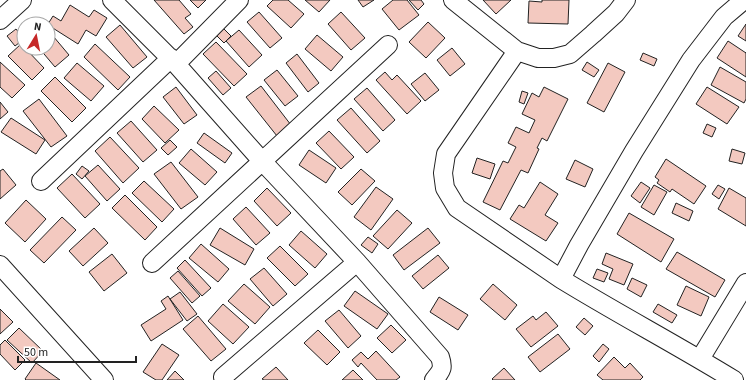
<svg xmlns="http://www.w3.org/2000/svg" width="746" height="380" viewBox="0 0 746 380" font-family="'Source Sans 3',sans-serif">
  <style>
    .building { fill: #f3c9c0; stroke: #222 }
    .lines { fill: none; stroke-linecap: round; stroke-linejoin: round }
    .minor-casing { stroke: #222; stroke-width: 20 }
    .minor { stroke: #fff; stroke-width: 18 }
  </style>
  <rect width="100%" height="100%" fill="#fff"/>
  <path class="building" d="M154,0H179L191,14L185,18L193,27L184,34Z
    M190,0H206L198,8Z
    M273,0H288L304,14L291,28L267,6Z
    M305,0H330L319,12Z
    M358,0H374L363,7Z
    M393,0H407L419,15L399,30L382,9Z
    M409,0H421L424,4L418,10Z
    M483,0H511L496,14Z
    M542,0H569L568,24L528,23L529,1L542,2Z
    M70,5L89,17L94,10L107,18L96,36L86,30L78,44L48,25V24L53,16L61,21Z
    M259,12L282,38L270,48L247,22Z
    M341,12L365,38L351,50L328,24Z
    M428,22L445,38L426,58L409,42Z
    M746,24V41L738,36Z
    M120,25L147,57L133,68L106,37Z
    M223,28L231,36L224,43L216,35Z
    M16,29L24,39L15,46L7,36Z
    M48,30L69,55L55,67L39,48H48Z
    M239,30L262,55L249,67L226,41Z
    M317,35L343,57L331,71L305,49Z
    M728,41L746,53V52V77L717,58Z
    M216,42L247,74L234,86L203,54Z
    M21,44L24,48H25L44,68L32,80L8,56Z
    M95,44L130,77L118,90L84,57Z
    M452,48L465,64L450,76L437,60Z
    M643,53L657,59L654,66L640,60Z
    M297,54L319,83L308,92L286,63Z
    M0,62L25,85L12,98L0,87Z
    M587,62L599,70L594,77L582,70Z
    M77,63L104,86L91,101L64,78Z
    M608,63L625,72L604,112L587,103Z
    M720,67L746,82V99L744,103L711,85Z
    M277,70L298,96L285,106L264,80Z
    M216,71L231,88L223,95L208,78Z
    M385,72L392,80L397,75L421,101L407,114L376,80Z
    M425,73L439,90L425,101L411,84Z
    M55,77L86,108L72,122L41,91Z
    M261,86L291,125L277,136L246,97Z
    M176,87L197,115L184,124L163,97Z
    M544,87L568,99L547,141L542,138L537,148L539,149L528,173L521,170L500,210L483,202L503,161L508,163L516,147L508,143L516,127L529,133L535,120L522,114L532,93L539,97Z
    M707,87L739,107L727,124L696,104Z
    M367,88L395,120L383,131L354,99Z
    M522,91L528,93L524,104L519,102Z
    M39,99L67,136L51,147L23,111Z
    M0,102L8,112L0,119Z
    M154,106L179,130L165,143L142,119Z
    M351,108L380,141L367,153L337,120Z
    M11,118L45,140L36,154L1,132Z
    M131,121L157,150L143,162L117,133Z
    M707,124L716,128L712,137L703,133Z
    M329,131L354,157L341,169L316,143Z
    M204,133L232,153L225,163L197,143Z
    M110,137L139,168L123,183L95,151Z
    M170,140L177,147L168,155L161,148Z
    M191,149L217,172L205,185L179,163Z
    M732,149L745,153L742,164L729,161Z
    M309,150L336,168L326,183L299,165Z
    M477,158L495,164L490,179L472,173Z
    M666,159L706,186L694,204L672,189L670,192L657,183L659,180L655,177Z
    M575,160L593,169L585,187L566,179Z
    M171,162L198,197L181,209L154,174Z
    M98,165L120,189L107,201L85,176Z
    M82,166L89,171L82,179L76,174Z
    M3,169L16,185L0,199V171Z
    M361,169L375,181L352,205L338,192Z
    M72,174L100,204L85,218L57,188Z
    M144,181L174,209L162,222L132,193Z
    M540,182L558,194L545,215L558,223L546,241L510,219L519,205L524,208Z
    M641,182L650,188L640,203L631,196Z
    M654,185L667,192L654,215L641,207Z
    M718,185L725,189L719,199L712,194Z
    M376,187L393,199L371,230L354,217Z
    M267,188L291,213L277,226L254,201Z
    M729,188L746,198V226L718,209Z
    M125,195L157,227L145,240L112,208Z
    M26,200L46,219L25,242L5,223Z
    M676,203L693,211L689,221L672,213Z
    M246,207L270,233L256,245L233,219Z
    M397,210L412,223L388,249L373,236Z
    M629,213L674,239L661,262L617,234Z
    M62,217L76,230L44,263L30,250Z
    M94,228L108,243L83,266L69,251Z
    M220,228L254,249L245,265L210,245Z
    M428,228L440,243L404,270L393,255Z
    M301,231L327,254L315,268L289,245Z
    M368,237L378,244L372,253L361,245Z
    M201,244L229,269L218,282L189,258Z
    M280,246L308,274L295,286L267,258Z
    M677,252L725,280L715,297L666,269Z
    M606,253L633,264L624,285L609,279L613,269L602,264Z
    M112,254L127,273L104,291L89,272Z
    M438,255L449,268L423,289L412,276Z
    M185,260L211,288L202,296L177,268Z
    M264,268L287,294L273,306L250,279Z
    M597,269L608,273L604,282L593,278Z
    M178,271L200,296L192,303L170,278Z
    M632,278L647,285L641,297L627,289Z
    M244,284L270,307L255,324L228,301Z
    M493,284L517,305L505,320L480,299Z
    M686,286L709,297L701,316L677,305Z
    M355,291L388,314L377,329L344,306Z
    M180,292L197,314L187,321L170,299Z
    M168,296L183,320L151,341L141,325L166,309L161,301Z
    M439,297L468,315L458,330L430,312Z
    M223,304L249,327L233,344L208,321Z
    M658,304L677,315L672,323L653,312Z
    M0,309L13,322L0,334Z
    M339,310L361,336L348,348L325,321Z
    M546,312L558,326L531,347L516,329L533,316L536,320Z
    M198,316L226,349L211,361L183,329Z
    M584,318L593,326L585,335L576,327Z
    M391,325L406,340L392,353L377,338Z
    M19,328L43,351L32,363L7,340Z
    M318,330L340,352L327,365L304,343Z
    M558,334L570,349L540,372L528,357Z
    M5,340L25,360L15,370L0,354V345Z
    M162,344L179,355L162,380H156L143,372Z
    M603,344L609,349L599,362L593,356Z
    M376,351L400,377L396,380H377L361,363L358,367L352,360L361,352L368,359Z
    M614,357L625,368L630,363L643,377L640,380H603L597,375Z
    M36,363L60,380H26L25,379Z
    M276,367L288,380H264L262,379Z
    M504,368L515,380H493L492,379Z
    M353,370L363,380H342Z
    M175,371L184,380H167Z"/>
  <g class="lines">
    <defs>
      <path id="minor" d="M112,0L176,64L262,161L357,262L440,357C444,369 441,371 434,380
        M453,0L517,51L446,154L443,173L445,188L457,208L561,279
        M0,20L22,0
        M517,51L538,58H554L570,54L593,34L616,13L626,0
        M176,64L239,0
        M41,181L171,58
        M152,263L388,45
        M0,265L104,380
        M700,359L746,283
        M223,377L357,262
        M734,380C677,345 618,314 561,279L579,245L634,151L691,60L724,17L744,0"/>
    </defs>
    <use href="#minor" class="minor-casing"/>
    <use href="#minor" class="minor"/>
  </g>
  <g transform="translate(36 36) rotate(10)"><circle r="19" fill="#ffffff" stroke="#a7a7a7"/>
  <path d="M0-3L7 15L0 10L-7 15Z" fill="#c62828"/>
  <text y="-6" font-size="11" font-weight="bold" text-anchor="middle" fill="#222222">N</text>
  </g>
  <path d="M18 356v6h118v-6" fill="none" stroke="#222222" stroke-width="2"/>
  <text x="24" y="356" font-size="12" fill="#222222" stroke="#ffffff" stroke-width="3" paint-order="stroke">50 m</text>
</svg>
